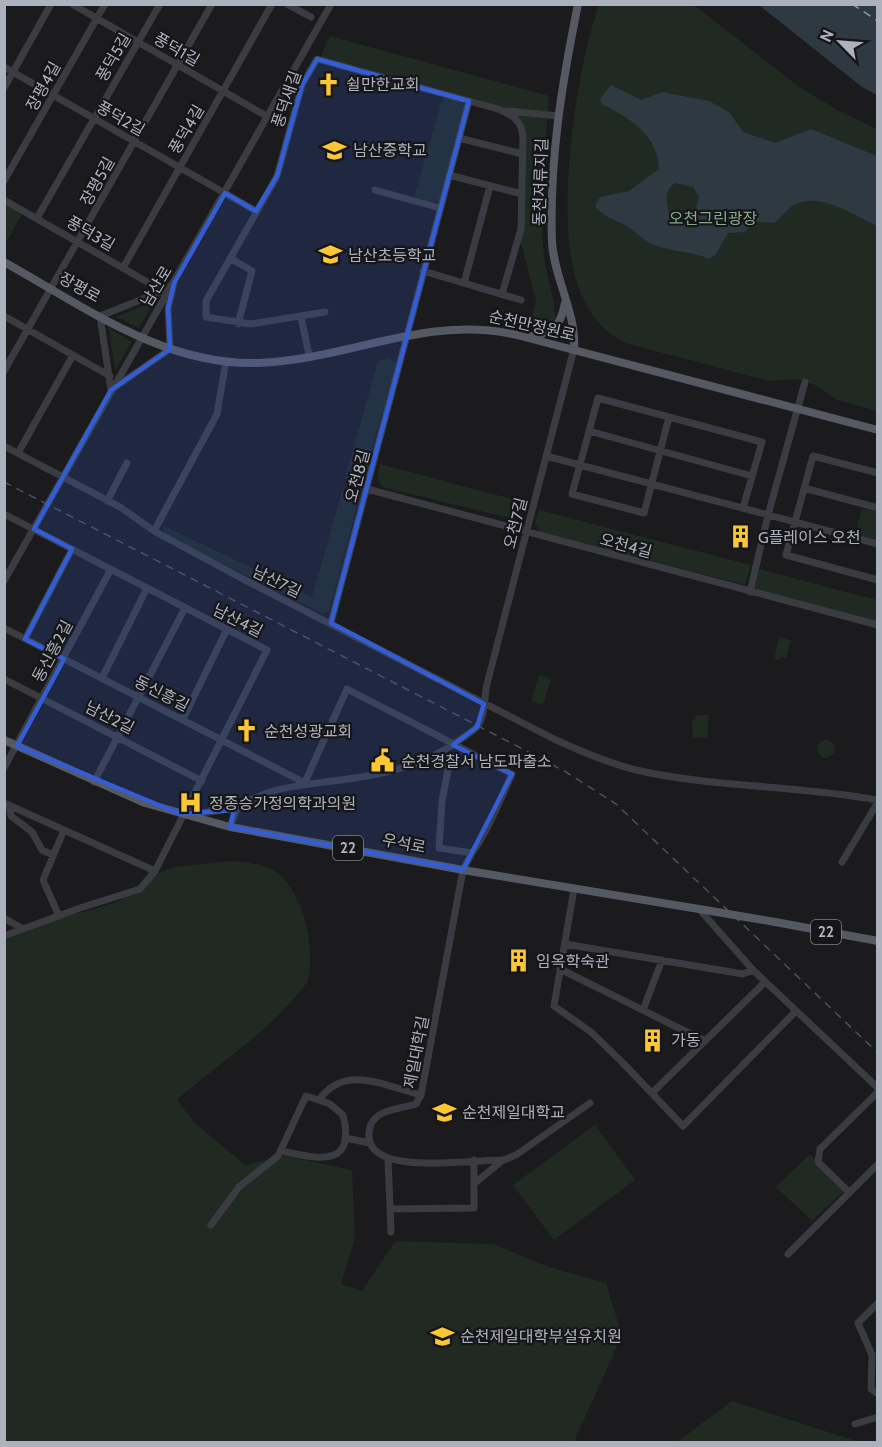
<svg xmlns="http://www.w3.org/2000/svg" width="882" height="1447" viewBox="0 0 882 1447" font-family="Cabin,'Noto Sans KR',sans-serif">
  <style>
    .green { fill: #202922 }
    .water { fill: #2f3942; fill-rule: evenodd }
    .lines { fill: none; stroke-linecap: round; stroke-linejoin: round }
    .ferry { stroke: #839cb9; stroke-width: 1.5; stroke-dasharray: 8 6; stroke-linecap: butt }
    .minor { stroke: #3b3c42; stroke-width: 7 }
    .major { stroke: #575962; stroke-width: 8 }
    .rail { stroke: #4e5057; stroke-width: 1.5; stroke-dasharray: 8 6; stroke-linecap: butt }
    .major-bridge { stroke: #575962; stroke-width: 8 }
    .marked { fill: #335dd4; fill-opacity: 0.2; stroke: #335dd4; stroke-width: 4.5; stroke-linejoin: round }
    .labels { text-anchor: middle; stroke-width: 4.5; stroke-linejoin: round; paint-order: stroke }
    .shield { fill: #161518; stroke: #80828c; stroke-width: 1.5 }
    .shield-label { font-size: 15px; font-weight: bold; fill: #adb0bd }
    .street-label { font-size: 16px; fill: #adb0bd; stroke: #161518 }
    .poi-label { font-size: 16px; fill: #adb0bd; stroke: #161518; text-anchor: start }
    .park-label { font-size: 16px; fill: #83a988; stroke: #161518 }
  </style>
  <rect width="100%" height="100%" fill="#1b1a1d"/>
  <path class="green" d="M599,5H694L798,86L839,111L877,129V411L837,400L815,385L799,379L769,381L625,343C598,329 583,306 575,276C556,211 576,68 599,5Z
    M330,36L549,96C546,148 538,203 544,255C545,270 559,312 554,323C546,329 540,329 530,326L536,301L521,243L525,134L517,117L320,58Z
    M443,97L460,102L466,107L440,201L434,202L414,197Z
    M5,204L22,214L7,241L5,239Z
    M155,301L139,328L116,317Z
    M109,328L132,342L115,371Z
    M389,358L397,364L363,478L356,482L345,478L378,361Z
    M380,464L523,502L520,513L514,517L501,516L382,487L377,477Z
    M342,491L354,495L358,501L329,611L323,614L165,535L162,525L312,597Z
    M862,508L877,512V540L855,534Z
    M539,510L751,565L745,585L540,532L535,523Z
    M759,569L877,600V622L754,589Z
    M779,637L791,640L786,659L781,657L780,660L774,659Z
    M539,675L551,679L543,705L531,701Z
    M696,715H709L707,738L693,737L692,723Z
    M817 749a9 9 0 1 1 18 0a9 9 0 1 1-18 0Z
    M229,861C269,863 284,869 300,906C309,926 313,957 308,979C307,985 299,992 295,997C261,1038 216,1065 177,1100L195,1123L245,1165L285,1156L352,1170L355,1238L341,1284L362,1291L395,1241L493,1244L546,1266L606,1283L622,1335L574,1442H5V940L60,918L115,903L140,889L153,875L175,867Z
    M595,1125L635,1180L554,1240L513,1185Z
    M810,1154L843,1186V1192L812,1221L776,1187Z
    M732,1401L859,1442H677Z"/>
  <path class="water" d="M759,5H877V95L862,87Z
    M611,85L641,100L662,92L709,101L729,112L743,132L775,143L811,129L877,156V226C857,217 821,192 796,204C787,208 782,217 774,223L757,222L744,232L728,233L716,254L709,259C692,251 672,252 654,245C642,240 635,230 623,224C613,219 602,216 595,206L600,197L629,191L659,169C658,135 630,118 602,104L600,99ZM675,183L693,187L699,197L695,212L685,219L671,217C666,204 663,192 675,183Z"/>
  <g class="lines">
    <path class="ferry" d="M852,4L878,21"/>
    <path class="minor" d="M72,4L268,117
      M287,4L311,17
      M4,67L256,211
      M4,88L51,4
      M507,111L558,116
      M459,138L522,154
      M449,175L522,194
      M4,181L105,4
      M375,190L440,208
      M4,200L163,291
      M37,218L160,4
      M230,258L252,271L238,324
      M123,268L272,4
      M423,271L521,300
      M174,283L168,308L170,349L111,390L100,316L163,291Z
      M464,283L490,186
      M325,312L251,324L206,317V301L277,176L302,85L317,59L498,109C512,115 522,120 523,137L521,229L502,294
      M4,316L110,376
      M301,317L309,355
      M4,371L212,4
      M669,417L644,513L572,494L598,398L762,442L743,508
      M589,431L752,476
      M4,446L120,507L154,531L241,578L554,739C580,751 608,763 636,770C715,788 798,785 878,800
      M18,453L73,355
      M546,456L878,544
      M878,473L813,456L786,555L878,580
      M804,488L878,508
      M367,489L878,625
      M107,501L127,463
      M4,514L267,650L155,871L4,803
      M154,531L217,414L226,361
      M4,581L331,4
      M750,592L768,515L805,382
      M331,623L469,101
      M4,628L305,783
      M25,639L72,549
      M102,678L147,588
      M4,679L202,781
      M183,719L227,629
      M429,758L449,765L442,801L439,848L472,853L463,870L421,1095L416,1104C397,1110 367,1109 369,1137C371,1177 475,1159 504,1160L516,1155L590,1103
      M4,768L111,569
      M94,782L185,608
      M305,782L347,689L512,774C500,800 488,831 472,853
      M9,805L11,816L32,832L42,850L53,855
      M187,815L237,808
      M230,827L237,808C268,787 297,786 333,781C376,776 423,767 458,741C465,736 475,731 479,724C486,712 484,696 487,684L574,349
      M842,862L878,802
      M574,889L554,1006L591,1032L621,1061L683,1126L796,1011
      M700,910L753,970L878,1088
      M59,916L43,880L64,830
      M4,918L23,929
      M4,936L80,908L140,889L155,871
      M565,944L743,974L753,970
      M560,969L705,1041
      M643,1010L662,960
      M653,1092L765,982
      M345,1138L370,1143
      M281,1151C315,1158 357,1170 343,1115L330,1104L319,1100
      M388,1160L391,1232
      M475,1183L503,1160
      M849,1192L818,1162L820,1149L878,1092
      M391,1209L474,1208V1160
      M211,1225L239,1187L278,1156L306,1096L319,1100C345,1063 384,1086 421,1095
      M788,1254L878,1164
      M878,1303L858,1323L872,1355L871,1389L878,1394
      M855,1424L878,1417"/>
    <path class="major" d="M4,262C83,306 164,366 258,363C347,360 427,314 517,335L878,430
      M532,336C554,334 561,324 565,303
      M574,349C577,315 554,278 552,242C549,162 562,83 578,4
      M4,740L145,803L230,827L463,870L705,910
      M775,922L878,941"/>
    <path class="rail" d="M4,482L519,747L566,772L616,804L878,1053"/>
    <path class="major-bridge" d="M705,910L775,922"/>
  </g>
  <path class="marked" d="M317,59L469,101L331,623L484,704L477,727L453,745L512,774L463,870L230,827L234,810L180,814L17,746L64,659L25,639L72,549L34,529L111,390L170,349L168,308L174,283L225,193L256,211L277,176L302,85Z"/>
  <defs>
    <symbol id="church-bare" viewBox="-9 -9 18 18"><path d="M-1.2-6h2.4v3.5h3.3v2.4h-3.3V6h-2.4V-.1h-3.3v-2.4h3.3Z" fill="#fbc734" stroke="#161518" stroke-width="2.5" paint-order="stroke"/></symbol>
    <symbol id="school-bare" viewBox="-9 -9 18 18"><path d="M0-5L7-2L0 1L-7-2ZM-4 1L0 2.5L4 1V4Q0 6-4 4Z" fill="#fbc734" stroke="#161518" stroke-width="2.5" paint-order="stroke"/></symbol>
    <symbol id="building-bare" viewBox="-9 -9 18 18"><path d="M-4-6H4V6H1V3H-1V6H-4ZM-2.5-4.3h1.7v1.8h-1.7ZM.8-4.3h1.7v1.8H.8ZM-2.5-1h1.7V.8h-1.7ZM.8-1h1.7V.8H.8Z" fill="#fbc734" stroke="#161518" stroke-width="2.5" paint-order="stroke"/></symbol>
    <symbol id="civic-bare" viewBox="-9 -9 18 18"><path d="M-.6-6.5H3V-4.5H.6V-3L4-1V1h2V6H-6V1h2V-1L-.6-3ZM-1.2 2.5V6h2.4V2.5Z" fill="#fbc734" stroke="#161518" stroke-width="2.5" paint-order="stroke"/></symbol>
    <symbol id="hospital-bare" viewBox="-9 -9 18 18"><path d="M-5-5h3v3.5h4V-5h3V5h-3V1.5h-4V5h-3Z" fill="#fbc734" stroke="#161518" stroke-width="2.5" paint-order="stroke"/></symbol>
    <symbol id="university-bare" viewBox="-9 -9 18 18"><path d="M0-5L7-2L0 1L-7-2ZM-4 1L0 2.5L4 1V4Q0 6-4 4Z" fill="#fbc734" stroke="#161518" stroke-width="2.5" paint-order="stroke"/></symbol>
  </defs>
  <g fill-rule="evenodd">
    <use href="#church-bare" x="312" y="68" width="33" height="33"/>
    <use href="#school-bare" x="318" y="134" width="33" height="33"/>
    <use href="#school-bare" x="314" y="238" width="33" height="33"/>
    <use href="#building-bare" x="724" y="520" width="33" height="33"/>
    <use href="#church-bare" x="230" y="714" width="33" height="33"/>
    <use href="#civic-bare" x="366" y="744" width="33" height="33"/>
    <use href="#hospital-bare" x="174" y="786" width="33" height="33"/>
    <use href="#building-bare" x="502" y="944" width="33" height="33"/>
    <use href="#building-bare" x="636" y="1024" width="33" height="33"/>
    <use href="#university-bare" x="428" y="1096" width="33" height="33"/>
    <use href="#school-bare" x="426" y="1320" width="33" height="33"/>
  </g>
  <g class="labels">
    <g class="shield">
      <rect x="333" y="836" width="30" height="24" rx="4.5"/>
      <rect x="811" y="920" width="30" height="24" rx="4.5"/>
    </g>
    <g class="shield-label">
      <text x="348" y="853">22</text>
      <text x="826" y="937">22</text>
    </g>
    <g class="street-label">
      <text transform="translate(177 49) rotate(30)" y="6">풍덕1길</text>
      <text transform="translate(113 57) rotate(-60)" y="6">풍덕5길</text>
      <text transform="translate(43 86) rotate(-61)" y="6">장평4길</text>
      <text transform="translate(286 99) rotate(-71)" y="6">풍덕새길</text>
      <text transform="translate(121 118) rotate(30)" y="6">풍덕2길</text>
      <text transform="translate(186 129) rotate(-60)" y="6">풍덕4길</text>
      <text transform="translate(97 181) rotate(-61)" y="6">장평5길</text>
      <text transform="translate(540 182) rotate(-88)" y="6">동천저류지길</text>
      <text transform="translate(91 233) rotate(30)" y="6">풍덕3길</text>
      <text transform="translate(156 286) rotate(-59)" y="6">남산로</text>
      <text transform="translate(80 287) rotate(29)" y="6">장평로</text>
      <text transform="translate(532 325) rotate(13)" y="6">순천만정원로</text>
      <text transform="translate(357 476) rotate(-75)" y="6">오천8길</text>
      <text transform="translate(515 523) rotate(-76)" y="6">오천7길</text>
      <text transform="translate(626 545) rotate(15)" y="6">오천4길</text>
      <text transform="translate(277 581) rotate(26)" y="6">남산7길</text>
      <text transform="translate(238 620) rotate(27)" y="6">남산4길</text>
      <text transform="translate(52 651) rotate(-62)" y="6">동신흥2길</text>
      <text transform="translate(162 693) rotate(27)" y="6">동신흥길</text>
      <text transform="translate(110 717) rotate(27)" y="6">남산2길</text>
      <text transform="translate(404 843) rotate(11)" y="6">우석로</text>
      <text transform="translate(416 1052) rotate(-79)" y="6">제일대학길</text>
    </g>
    <g class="poi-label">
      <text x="346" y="90">쉴만한교회</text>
      <text x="353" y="156">남산중학교</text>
      <text x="348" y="261">남산초등학교</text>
      <text x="758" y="543">G플레이스 오천</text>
      <text x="264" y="737">순천성광교회</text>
      <text x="401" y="767">순천경찰서 남도파출소</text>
      <text x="209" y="809">정종승가정의학과의원</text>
      <text x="536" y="967">임옥학숙관</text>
      <text x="671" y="1046">가동</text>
      <text x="462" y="1118">순천제일대학교</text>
      <text x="460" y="1342">순천제일대학부설유치원</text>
    </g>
    <g class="park-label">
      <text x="713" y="224">오천그린광장</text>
    </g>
  </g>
  <rect width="882" height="1447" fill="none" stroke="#adb0bd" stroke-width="12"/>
  <g transform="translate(840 42) rotate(295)" stroke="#161518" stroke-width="4.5" paint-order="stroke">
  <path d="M0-4.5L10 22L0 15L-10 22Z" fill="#adb0bd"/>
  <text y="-9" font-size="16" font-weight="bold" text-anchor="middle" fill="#adb0bd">N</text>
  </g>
</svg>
